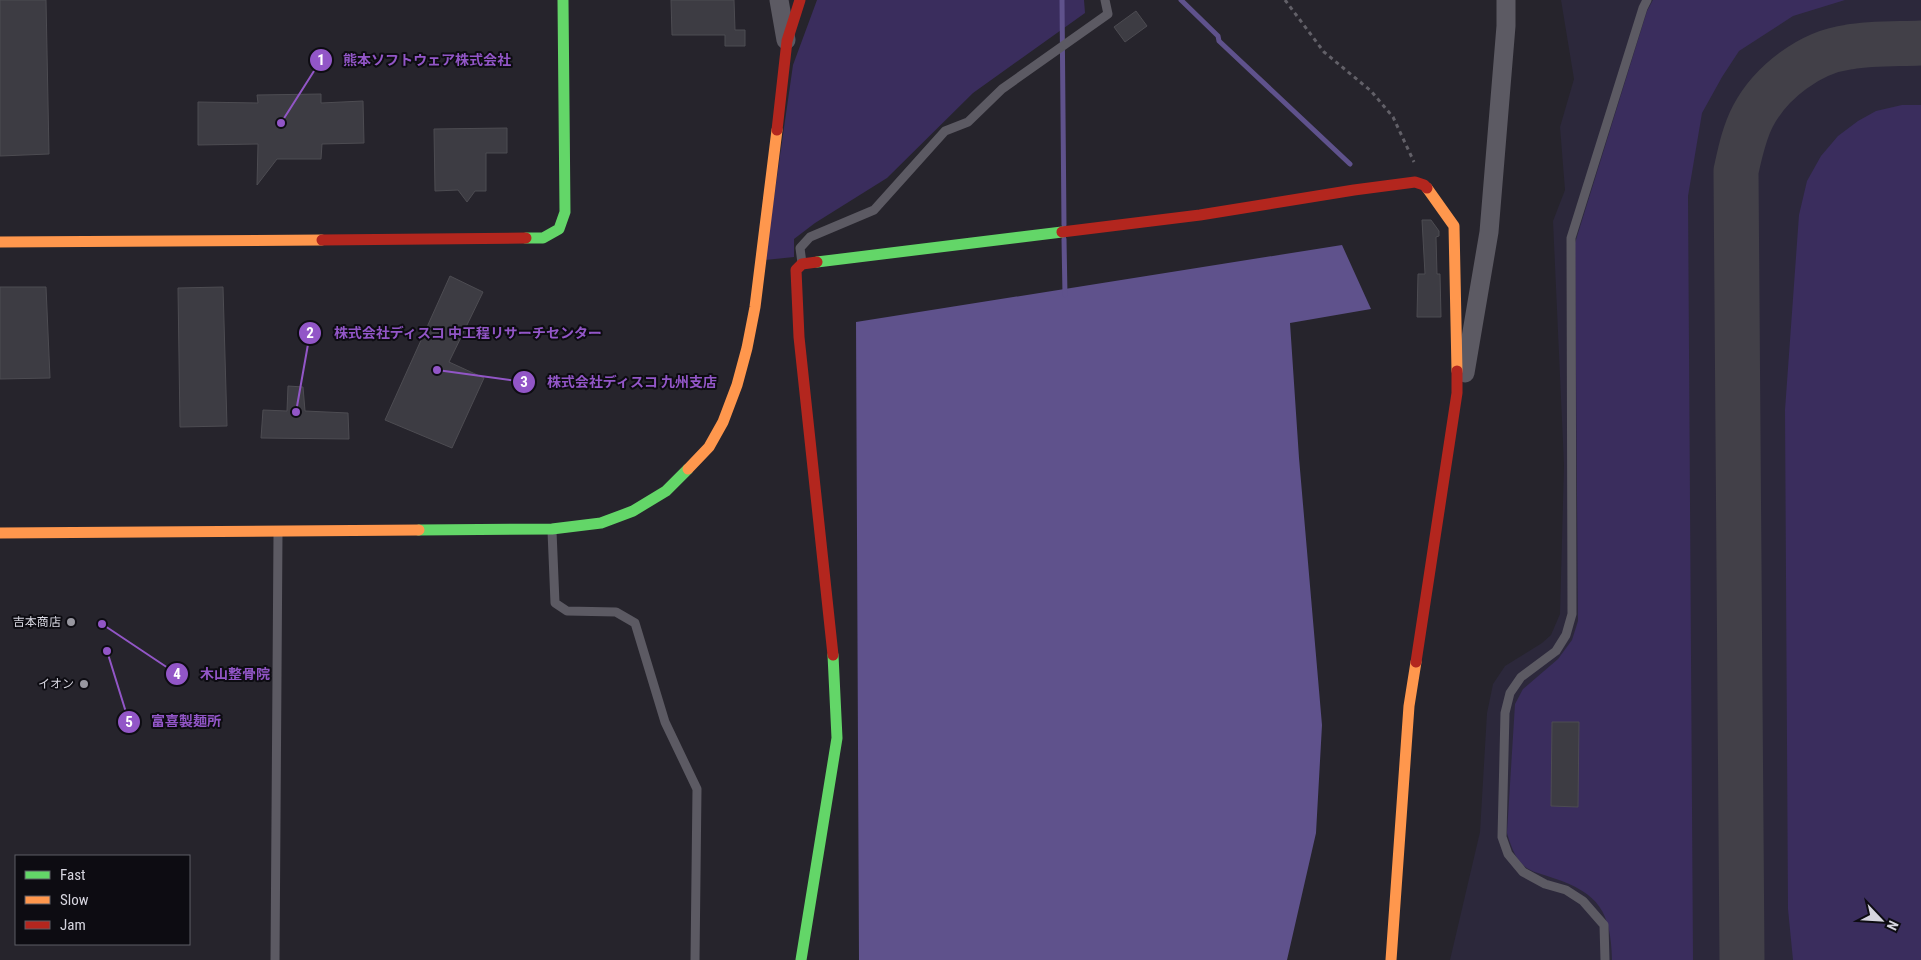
<svg xmlns="http://www.w3.org/2000/svg" width="1921" height="960" viewBox="0 0 1921 960" font-family="'Roboto Condensed','Noto Sans JP',sans-serif">
  <style>
    .built { fill: #2c283b }
    .green { fill: #3a2d5d }
    .water { fill: #5f528c }
    .lines { fill: none; stroke-linecap: round; stroke-linejoin: round }
    .stream { stroke: #5f528c; stroke-width: 5 }
    .taxiway { stroke: #424048; stroke-width: 45 }
    .building { fill: #3d3c43; stroke: #4d4c52 }
    .path { stroke: #626068; stroke-width: 3; stroke-dasharray: 4 4; stroke-linecap: butt }
    .lane { stroke: #5c5a63; stroke-width: 9 }
    .street { stroke: #5c5a63; stroke-width: 19 }
    .fast { stroke: #63d668; stroke-width: 11 }
    .slow { stroke: #ff974d; stroke-width: 11 }
    .jam { stroke: #b3261e; stroke-width: 11 }
    .poi-dot { fill: #9897a0; stroke: #0d0c12; stroke-width: 2 }
    .labels { text-anchor: middle; stroke-width: 4; stroke-linejoin: round; paint-order: stroke }
    .poi-label { font-size: 12px; fill: #d6d5df; stroke: #0d0c12; text-anchor: end }
    .leader { fill: none; stroke: #9256c7; stroke-width: 2 }
    .callout-dot { fill: #9256c7; stroke: #0d0c12; stroke-width: 2 }
    .mark-label { font-size: 15px; text-anchor: middle; font-weight: bold; fill: #fff }
    .callout-label { font-size: 14px; text-anchor: middle; font-weight: bold; fill: #9256c7; stroke: #0d0c12; stroke-width: 4; stroke-linejoin: round; paint-order: stroke }
  </style>
  <rect width="100%" height="100%" fill="#26242c"/>
  <path class="built" d="M1561,0H1921V960H1450L1480,832L1487,713L1493,684L1505,666L1542,643L1551,635L1560,614L1564,465L1553,221L1565,190L1560,127L1574,79Z"/>
  <path class="green" d="M817,0H1084L1085,13L973,93L887,178L815,223L794,239V257L765,260L793,65Z
    M1653,0H1845L1793,16L1739,51L1722,77L1702,113L1688,196L1693,960H1612C1611,912 1599,893 1553,878C1543,874 1529,872 1522,864C1514,856 1510,843 1507,833L1515,704L1523,689L1558,659L1572,640L1578,621L1575,243L1647,11Z
    M1902,105H1921V960H1793L1788,909L1785,410L1799,215L1807,181L1821,156L1838,136L1858,121L1876,111Z"/>
  <path class="water" d="M1342,245L1371,309L1290,323L1299,458L1322,725L1316,833L1287,960H859L856,322Z"/>
  <g class="lines">
    <path class="stream" d="M1062,0L1064,225
      M1181,0L1218,36L1219,41L1350,164
      M1064,239L1065,295"/>
    <path class="taxiway" d="M1742,960L1736,171C1740,153 1744,133 1753,116C1771,82 1810,52 1849,47C1872,43 1897,44 1921,43"/>
  </g>
  <path class="building" d="M0,0H46L49,154L0,156Z
    M671,0H734L735,30H745V46H725V35H672Z
    M1136,11L1147,26L1125,42L1114,27Z
    M321,94V103L363,101L364,143L322,144L321,159H277L257,185L258,144L198,145V102L258,103L257,95Z
    M507,128V153H486V191H475L467,202L458,190L435,191L434,129Z
    M1422,220H1431L1439,231V236L1436,237L1437,274H1440L1441,317H1417L1418,274H1425Z
    M450,276L483,292L449,362L484,378L452,448L385,420Z
    M0,287H46L50,378L0,379Z
    M223,287L227,426L180,427L178,288Z
    M288,386L303,387L305,411L348,413L349,439L261,438L263,410L287,411Z
    M1552,722H1579L1578,807L1551,806Z"/>
  <g class="lines">
    <path class="path" d="M1285,0L1324,52L1371,91L1393,117L1414,162"/>
    <path class="lane" d="M802,263L800,248L810,237L874,210L945,131L968,122L1002,89L1108,14L1105,0
      M552,531L555,603L567,611L616,612L635,623L665,722L697,789L695,960
      M275,960L278,534
      M1605,960L1604,925L1583,901L1566,890L1545,884L1523,872L1508,854L1502,837L1505,713L1510,693L1521,677L1556,651L1566,635L1572,614L1571,238L1643,8L1647,0"/>
    <path class="street" d="M779,0L786,40
      M1465,373L1489,232L1506,26V0"/>
    <path class="fast" d="M526,238H543L559,229L565,212L563,0
      M817,262L1062,232
      M419,530L552,529L601,523L633,511L666,491L688,469
      M801,960L837,738L833,655"/>
    <path class="slow" d="M1427,188L1454,226L1457,371
      M0,242L322,240
      M688,469L709,447L723,422L737,385L747,348L755,307L777,130
      M0,533L419,530
      M1391,960L1409,706L1416,662"/>
    <path class="jam" d="M777,130L787,41L800,0
      M1062,232L1200,215L1354,190L1415,182L1424,185L1427,188
      M322,240L526,238
      M817,262L802,264L796,270L799,337L833,655
      M1416,662L1457,393V371"/>
  </g>
  <g class="poi-dot">
    <circle cx="71" cy="622" r="5"/>
    <circle cx="84" cy="684" r="5"/>
  </g>
  <g class="labels">
    <g class="poi-label">
      <text x="61" y="626">吉本商店</text>
      <text x="74" y="688">イオン</text>
    </g>
  </g>
  <path class="leader" d="M281 123L321 60M296 412L310 333M437 370L524 382M102 624L177 674M107 651L129 722"/>
  <g class="callout-dot">
    <circle cx="281" cy="123" r="5"/>
    <circle cx="296" cy="412" r="5"/>
    <circle cx="437" cy="370" r="5"/>
    <circle cx="102" cy="624" r="5"/>
    <circle cx="107" cy="651" r="5"/>
    <circle cx="321" cy="60" r="12"/>
    <circle cx="310" cy="333" r="12"/>
    <circle cx="524" cy="382" r="12"/>
    <circle cx="177" cy="674" r="12"/>
    <circle cx="129" cy="722" r="12"/>
  </g>
  <g class="mark-label">
    <text x="321" y="65">1</text>
    <text x="310" y="338">2</text>
    <text x="524" y="387">3</text>
    <text x="177" y="679">4</text>
    <text x="129" y="727">5</text>
  </g>
  <g class="callout-label">
    <text x="427" y="65">熊本ソフトウェア株式会社</text>
    <text x="468" y="338">株式会社ディスコ 中工程リサーチセンター</text>
    <text x="632" y="387">株式会社ディスコ 九州支店</text>
    <text x="235" y="679">木山整骨院</text>
    <text x="186" y="726">富喜製麺所</text>
  </g>
  <rect x="15" y="855" width="175" height="90" fill="#0d0c12" stroke="#5d5c64"/>
  <rect x="25" y="871" width="25" height="8" fill="#63d668" stroke="#5d5c64"/>
  <text x="60" y="880" font-size="15" fill="#d6d5df">Fast</text>
  <rect x="25" y="896" width="25" height="8" fill="#ff974d" stroke="#5d5c64"/>
  <text x="60" y="905" font-size="15" fill="#d6d5df">Slow</text>
  <rect x="25" y="921" width="25" height="8" fill="#b3261e" stroke="#5d5c64"/>
  <text x="60" y="930" font-size="15" fill="#d6d5df">Jam</text>
  <g transform="translate(1881 920) rotate(115)" stroke="#0d0c12" stroke-width="4" paint-order="stroke">
  <path d="M0-4L9 19L0 12L-9 19Z" fill="#d6d5df"/>
  <text y="-8" font-size="14" font-weight="bold" text-anchor="middle" fill="#d6d5df">N</text>
  </g>
</svg>
